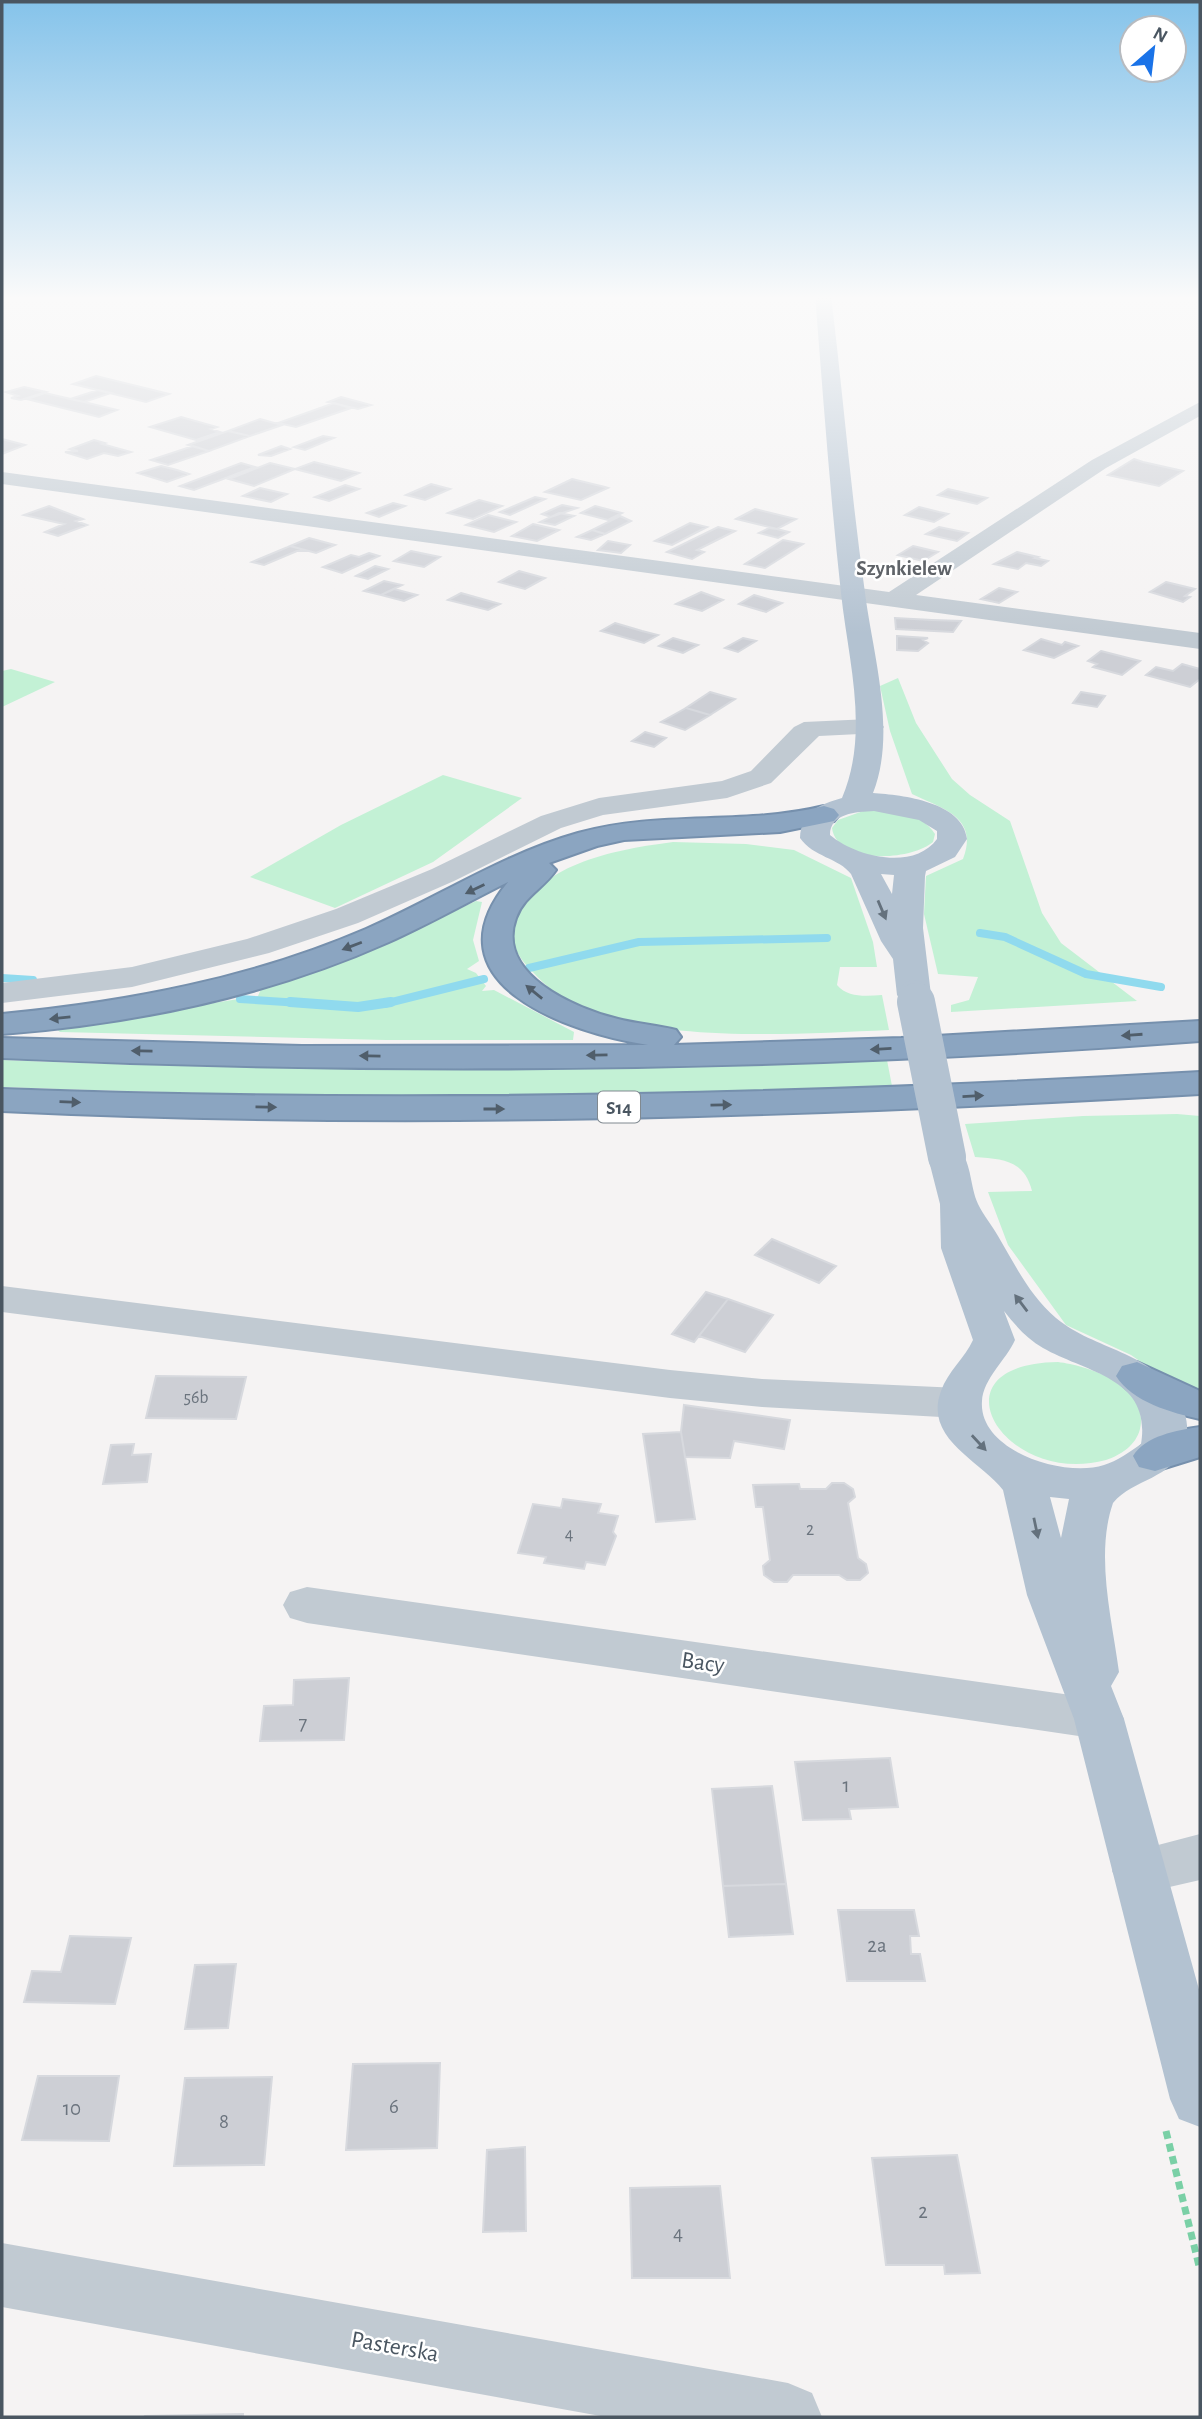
<svg xmlns="http://www.w3.org/2000/svg" width="1202" height="2419" viewBox="0 0 1202 2419" font-family="'Alegreya Sans',sans-serif">
  <style>
    .green { fill: #c3f1d5 }
    .lines { fill: none; stroke-linecap: round; stroke-linejoin: round }
    .stream-far1 { stroke: #90daee; stroke-width: 8 }
    .stream { stroke: #90daee; stroke-width: 10 }
    .building { fill: #cdcfd5; stroke: #d7d9de; stroke-width: 2 }
    .highway-casing { stroke: #7690ad; stroke-width: 4 }
    .path { stroke: #7ad0a6; stroke-width: 7; stroke-dasharray: 8 5; stroke-linecap: butt }
    .minor { fill: #c1cad2; fill-rule: evenodd }
    .major { fill: #b3c2d1; fill-rule: evenodd }
    .highway { fill: #8ba5c1; fill-rule: evenodd }
    .major-bridge-far1 { stroke: #b3c2d1; stroke-width: 30 }
    .major-bridge { stroke: #b3c2d1; stroke-width: 38 }
    .oneway { fill: #505e6b }
    .oneway2 { fill: #64717d }
    .labels { text-anchor: middle; stroke-width: 5; stroke-linejoin: round; paint-order: stroke }
    .number-label { font-size: 18px; fill: #6b747e }
    .shield { fill: #fff; stroke: #808990; stroke-width: 2 }
    .shield-label { font-size: 19px; font-weight: bold; fill: #4a5661 }
    .far-quarter-label { font-size: 21px; font-weight: bold; fill: #5f6368; stroke: #fff }
    .near-number-label { font-size: 21px; fill: #6b747e }
    .near-street-label { font-size: 24px; fill: #4a5661; stroke: #fff }
  </style>
  <rect width="100%" height="100%" fill="#f5f3f3"/>
  <path class="green" d="M11,669L55,682L2,707V671Z
    M898,678L916,723L952,779L970,795L1010,821L1042,913L1061,943L1137,1001L951,1012V1005L969,1000L978,977L938,974L924,914L926,876L963,859C979,817 943,809 912,794L890,731L880,686Z
    M443,775L522,798L433,862L335,908L250,877L341,825Z
    M866,810C890,812 921,811 935,834L933,842C911,861 837,865 832,828L838,820Z
    M673,842L746,844L794,850L851,878L873,942L877,967H840L837,985C848,998 866,996 882,995L889,1030C800,1034 678,1042 594,1013C567,1004 549,990 530,969C514,952 509,940 518,917C540,862 620,849 673,842Z
    M476,901L482,902L473,940L479,961L467,969L476,973L486,986L482,991L494,990L574,1032L573,1040H386L60,1032L55,1028L258,996L261,989L269,984L361,953Z
    M2,1060C297,1072 592,1072 887,1060L892,1086C594,1099 299,1098 2,1087Z
    M1177,1114L1200,1116V1396L1161,1376L1131,1355L1066,1325L1008,1245L988,1192L1032,1191C1024,1160 1003,1159 975,1157L965,1124L1083,1116Z
    M1058,1362C1090,1366 1150,1386 1140,1429C1136,1445 1121,1455 1106,1460C1005,1488 927,1364 1058,1362Z"/>
  <g class="lines">
    <path class="stream-far1" d="M980,933L1005,937L1086,974L1161,987
      M529,968L639,942L827,938
      M2,978L33,980
      M240,999L316,1004
      M384,1004L484,979"/>
    <path class="stream" d="M290,1002L358,1007L391,1002"/>
  </g>
  <path class="building" d="M96,376L169,394L146,402L73,384Z
    M24,387L46,392L21,400L11,398L18,396L6,392Z
    M98,390L111,393L84,402L70,399Z
    M45,393L84,402L117,410L99,417L27,399Z
    M341,397L371,405L358,409L328,402Z
    M334,403L351,408L296,427L278,423Z
    M181,417L217,427L211,429L220,432L196,440L150,427Z
    M260,419L282,425L250,436L228,431Z
    M228,431L250,436L209,451L188,445Z
    M323,436L334,438L305,450L294,447Z
    M2,439L25,445L2,454Z
    M94,440L105,443L102,444L131,452L118,456L104,453L87,459L65,452L78,451L70,449Z
    M193,446L209,451L168,465L151,460Z
    M281,446L290,449L271,456L258,455Z
    M1134,459L1143,462L1183,471L1159,486L1108,475Z
    M314,462L359,473L341,481L295,469Z
    M241,463L255,467L194,490L180,486Z
    M270,463L295,469L254,486L229,479Z
    M161,466L177,470L189,474L167,482L138,473Z
    M572,479L605,487L608,488L581,500L545,492Z
    M431,484L450,489L425,500L406,495Z
    M345,485L359,489L329,501L315,497Z
    M260,488L287,494L271,502L243,496Z
    M948,489L987,498L977,504L938,495Z
    M535,497L545,499L510,515L500,512Z
    M479,500L502,506L473,519L448,513Z
    M393,503L405,506L379,517L367,513Z
    M562,505L577,508L551,517L542,514Z
    M49,506L83,519L76,521L87,525L58,536L45,532L64,524L24,515Z
    M595,506L622,513L608,520L581,513Z
    M919,507L939,512L948,514L934,522L905,515Z
    M755,509L796,519L777,529L736,519Z
    M559,513L574,516L555,525L540,522Z
    M488,515L516,522L494,532L466,525Z
    M620,516L631,521L605,534L592,530Z
    M690,523L707,527L672,545L655,541Z
    M533,524L559,530L537,541L512,536Z
    M718,527L735,531L697,550L704,552L692,559L667,552Z
    M939,527L968,533L957,541L926,534Z
    M769,528L777,529L789,532L778,538L759,533Z
    M592,530L605,534L591,540L577,537Z
    M309,538L335,545L316,553L290,546Z
    M783,540L803,544L765,568L745,564Z
    M608,541L630,545L621,553L598,550Z
    M290,546L308,551H297L264,565L252,562Z
    M913,546L938,552L923,561L898,555Z
    M411,551L440,557L424,567L394,561Z
    M1017,552L1038,557L1035,558L1048,561L1041,566L1026,563L1018,569L994,564Z
    M369,553L379,556L342,573L323,567L351,555L359,557Z
    M375,566L388,569L368,579L356,576Z
    M519,571L545,578L525,589L499,582Z
    M384,581L402,585L381,595L364,591Z
    M1166,582L1195,589L1185,596L1190,597L1183,602L1150,592Z
    M999,588L1017,592L999,603L981,599Z
    M394,589L417,595L404,601L381,595Z
    M701,592L723,600L702,611L676,604Z
    M461,593L500,604L488,610L448,600Z
    M754,595L782,603L766,612L739,604Z
    M895,618L932,620L961,621L953,632L896,629Z
    M615,623L642,631L658,635L644,643L601,631Z
    M897,636L928,638L923,640L928,643L918,651L897,650Z
    M673,638L698,645L683,653L659,646Z
    M743,638L756,641L738,652L725,648Z
    M1041,639L1062,645L1065,642L1078,646L1054,658L1024,650Z
    M1101,651L1140,661L1122,675L1093,667L1097,664L1088,661Z
    M1182,664L1200,669V679L1190,687L1146,675L1156,667L1173,671Z
    M710,692L735,699L710,715L686,708Z
    M1081,692L1105,696L1097,707L1073,703Z
    M686,708L710,715L685,730L661,722Z
    M645,732L666,738L654,747L632,741Z
    M772,1239L836,1266L819,1283L755,1255Z
    M706,1292L728,1299L694,1342L672,1334Z
    M728,1299L773,1315L745,1352L699,1336Z
    M156,1376L246,1377L236,1419L146,1418Z
    M684,1405L790,1420L784,1449L734,1441L730,1458L685,1457L681,1432Z
    M681,1432L695,1519L656,1522L643,1434Z
    M134,1444L132,1455L151,1454L147,1482L103,1484L111,1445Z
    M832,1483H844L853,1489L855,1497L848,1503L858,1558L866,1564L868,1573L860,1580H847L839,1575H793L787,1582H774L764,1575L763,1566L770,1560L763,1507H756L753,1485L799,1484L800,1489H826Z
    M563,1499L601,1504L598,1513L618,1516L613,1532L616,1536L605,1565L586,1562L584,1569L544,1563L546,1557L518,1553L533,1504L561,1508Z
    M349,1678L344,1740L260,1741L264,1706L293,1705L294,1680Z
    M890,1758L898,1807L849,1809L851,1819L803,1820L795,1762Z
    M772,1786L786,1884L723,1886L712,1789Z
    M786,1884L793,1934L729,1937L723,1886Z
    M838,1910H914L919,1936H910L911,1954H920L925,1981H847Z
    M70,1936L131,1938L115,2004L24,2002L32,1971L61,1972Z
    M236,1964L228,2028L185,2029L195,1965Z
    M440,2063L437,2148L346,2150L353,2064Z
    M38,2076H119L109,2141L22,2140Z
    M272,2077L264,2165L174,2166L185,2078Z
    M525,2147L526,2231L483,2232L487,2150Z
    M957,2155L980,2273L945,2274L944,2265H886L872,2158Z
    M720,2186L730,2278H632L630,2188Z
    M243,2414V2417H144L145,2416Z"/>
  <g class="lines">
    <defs>
      <path id="highway" d="M824,806L834,809L839,815L834,821L780,832L624,840L597,846L549,863L556,870C544,888 524,896 516,918C495,975 577,1009 618,1019C637,1024 657,1025 676,1030L681,1037L674,1045L901,1038L1200,1021V1041C802,1071 401,1076 2,1058V1038L302,1046L648,1045C570,1033 424,984 508,882C468,902 429,924 389,942C268,996 133,1024 2,1034V1014C127,1002 250,979 366,929C437,898 503,854 578,833C659,810 743,826 824,806Z
        M1200,1072V1094C801,1117 401,1130 2,1111V1089C402,1104 800,1095 1200,1072Z
        M1137,1362L1200,1391V1419C1172,1413 1132,1402 1116,1376L1122,1366Z
        M1200,1427V1457L1155,1471L1139,1467L1133,1456C1145,1436 1177,1430 1200,1427Z"/>
    </defs>
    <use href="#highway" class="highway-casing"/>
    <path class="path" d="M1166,2131L1200,2270"/>
    <path class="minor" d="M1200,402V416L1106,468L916,595L1200,633V649L2,484V472L889,592L1092,460Z
      M870,719L880,721L884,727L880,733L819,736L771,783L727,798L603,815L561,828L454,881L358,923L269,953L132,987L2,1003V983L132,967L247,939L336,909L432,869L541,816L599,798L722,781L751,771L794,727L804,722Z
      M2,1286L670,1370L762,1379L959,1388L974,1393L981,1403L974,1413L959,1418L762,1407L670,1398L2,1312Z
      M307,1587L1099,1699L1117,1705L1124,1719L1117,1733L1099,1739L307,1623L290,1618L283,1605L290,1592Z
      M1200,1834V1880L1139,1894L1120,1887L1112,1871L1120,1855Z
      M2,2243L788,2383L812,2393L822,2417H606L2,2307Z"/>
    <path class="major" d="M815,295H831C843,394 851,494 865,593C873,655 897,732 873,793C903,795 963,802 967,839L955,857L926,871L925,876L923,928L931,995L926,1002L914,1005L902,1002L897,995L893,959L881,941L851,874C839,858 813,857 800,838C801,812 820,804 842,798C870,732 848,660 841,593C830,494 823,394 815,295ZM874,811L919,820L937,831V839C914,871 856,857 830,835C830,813 856,812 874,811ZM881,874L894,875L892,894Z
      M947,1146L960,1149C972,1166 970,1186 978,1204C983,1215 992,1225 998,1236C1015,1265 1030,1296 1056,1318C1096,1351 1150,1350 1178,1398C1186,1411 1190,1429 1185,1444C1172,1480 1134,1478 1113,1503C1095,1555 1112,1619 1119,1672L1111,1686L1124,1719L1200,1993V2127L1179,2119L1170,2099L1074,1719L1027,1595L1003,1490C981,1461 923,1439 941,1391C948,1371 965,1358 973,1340L941,1248L940,1204L928,1157L934,1149ZM1004,1311C1015,1325 1027,1339 1043,1348C1087,1373 1152,1378 1141,1444C1130,1452 1117,1461 1104,1465C1064,1478 978,1451 982,1401C983,1379 1006,1360 1015,1340ZM1050,1497L1069,1499L1061,1538Z"/>
    <use href="#highway" class="highway"/>
    <path class="major-bridge-far1" d="M914,995L916,1004"/>
    <path class="major-bridge" d="M916,1002L947,1157"/>
  </g>
  <defs><path id="oneway-solid" d="M-6-.8H1V-3.2L6.5 0L1 3.2V.8H-6Z" transform="scale(1.75)"/></defs>
  <g class="oneway">
    <use href="#oneway-solid" transform="translate(475 889) rotate(154)"/>
    <use href="#oneway-solid" transform="translate(352 946) rotate(159)"/>
    <use href="#oneway-solid" transform="translate(534 992) rotate(-141)"/>
    <use href="#oneway-solid" transform="translate(60 1018) rotate(174)"/>
    <use href="#oneway-solid" transform="translate(1132 1035) rotate(176)"/>
    <use href="#oneway-solid" transform="translate(881 1049) rotate(177)"/>
    <use href="#oneway-solid" transform="translate(142 1051) rotate(-179)"/>
    <use href="#oneway-solid" transform="translate(597 1055) rotate(179)"/>
    <use href="#oneway-solid" transform="translate(370 1056) rotate(-179)"/>
    <use href="#oneway-solid" transform="translate(973 1096) rotate(-3)"/>
    <use href="#oneway-solid" transform="translate(70 1102) rotate(2)"/>
    <use href="#oneway-solid" transform="translate(721 1105) rotate(-1)"/>
    <use href="#oneway-solid" transform="translate(266 1107) rotate(1)"/>
    <use href="#oneway-solid" transform="translate(494 1109)"/>
  </g>
  <g class="oneway2">
    <use href="#oneway-solid" transform="translate(882 910) rotate(67)"/>
    <use href="#oneway-solid" transform="translate(1021 1303) rotate(-127)"/>
    <use href="#oneway-solid" transform="translate(979 1443) rotate(47)"/>
    <use href="#oneway-solid" transform="translate(1036 1528) rotate(78)"/>
  </g>
  <linearGradient id="sky" x2="0" y2="1"><stop stop-color="#85c3ea"/><stop offset="0.47" stop-color="#fafafa"/><stop offset="1" stop-color="#fafafa" stop-opacity="0"/></linearGradient>
  <rect width="1202" height="634" fill="url(#sky)"/>
  <g class="labels">
    <g class="number-label">
      <text x="196" y="1403">56b</text>
      <text x="810" y="1535">2</text>
      <text x="569" y="1540">4</text>
    </g>
    <rect class="shield" x="598" y="1091.5" width="42" height="31" rx="5"/>
    <g class="shield-label">
      <text x="619" y="1114">S14</text>
    </g>
    <g class="far-quarter-label">
      <text x="904" y="575">Szynkielew</text>
    </g>
    <g class="near-number-label">
      <text x="303" y="1730">7</text>
      <text x="846" y="1792">1</text>
      <text x="877" y="1952">2a</text>
      <text x="394" y="2113">6</text>
      <text x="72" y="2115">10</text>
      <text x="224" y="2128">8</text>
      <text x="923" y="2218">2</text>
      <text x="678" y="2240">4</text>
    </g>
    <g class="near-street-label">
      <text transform="translate(703 1662) rotate(8)" y="8">Bacy</text>
      <text transform="translate(395 2346) rotate(10)" y="8">Pasterska</text>
    </g>
  </g>
  <rect width="1202" height="2419" fill="none" stroke="#4a5661" stroke-width="7"/>
  <g transform="translate(1153 49) rotate(28)"><circle r="33" fill="#ffffff" stroke="#b7bbc0" stroke-width="2"/>
  <path d="M0-5L12 26L0 18L-12 26Z" fill="#1a73e8"/>
  <text y="-10" font-size="19" font-weight="bold" text-anchor="middle" fill="#4a5661">N</text>
  </g>
</svg>
